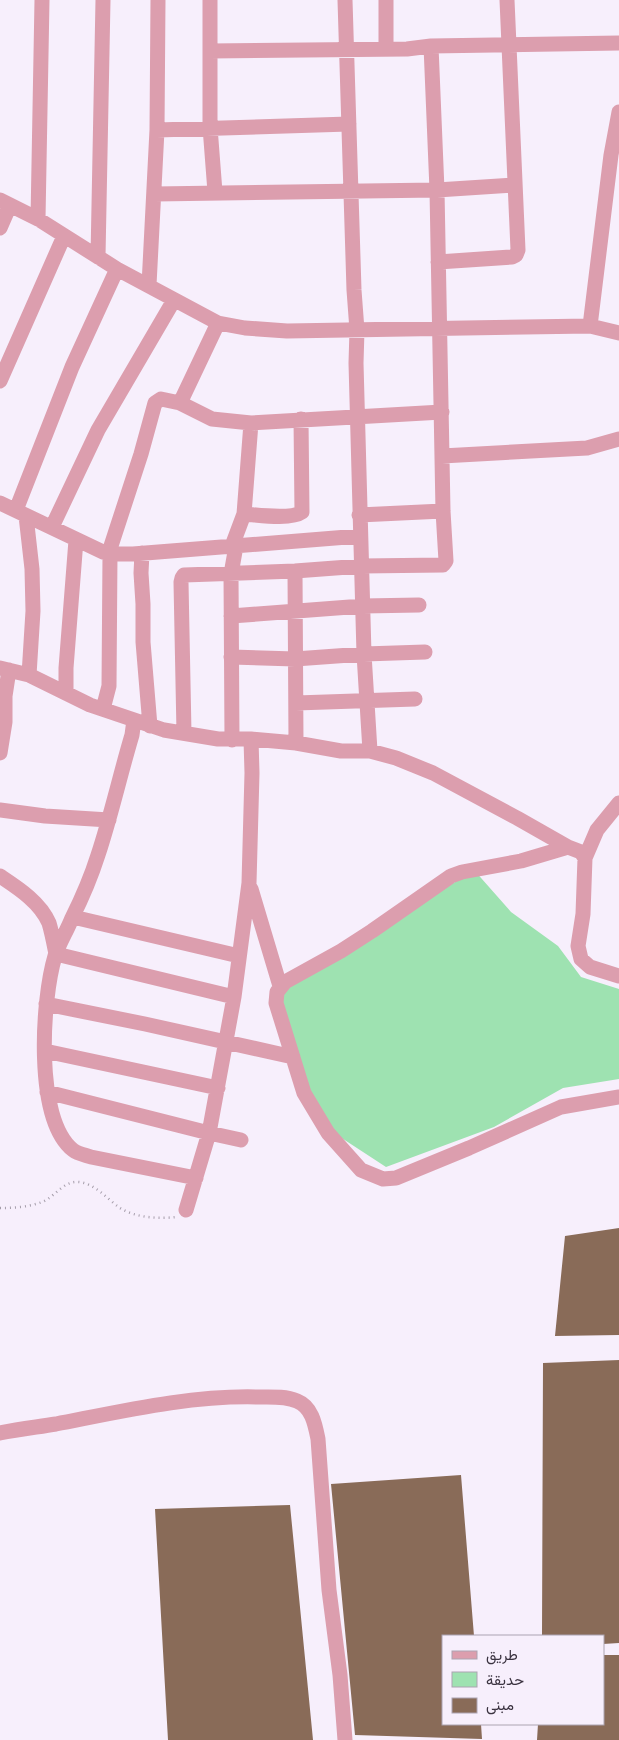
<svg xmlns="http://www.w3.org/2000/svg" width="619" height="1740" viewBox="0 0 619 1740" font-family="'DM Sans',Vazirmatn,sans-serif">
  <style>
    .green { fill: #9ee2b1 }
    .building { fill: #896b58 }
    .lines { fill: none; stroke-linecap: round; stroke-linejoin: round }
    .path { stroke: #a59daa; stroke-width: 2.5; stroke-dasharray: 1 4; stroke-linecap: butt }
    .minor { stroke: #dc9eae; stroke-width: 15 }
  </style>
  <rect width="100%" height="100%" fill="#f7effc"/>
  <path class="green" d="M474,870L511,912L558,946L581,977L619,989V1079L563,1088L494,1127L386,1167L337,1135L312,1103L279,993Z"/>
  <path class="building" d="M619,1228V1335L555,1336L565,1236Z
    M619,1360V1643L603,1644V1636H542L543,1363Z
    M461,1475L474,1636H443V1724H481L482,1739L355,1735L331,1484Z
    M290,1505L313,1740H168L155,1509Z
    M603,1655H619V1740H537L538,1724H603Z"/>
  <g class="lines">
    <path class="path" d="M0,1208C14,1208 29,1207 42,1202C55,1197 63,1181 78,1182C95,1183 107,1199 120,1208C136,1218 159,1219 177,1217"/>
    <path class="minor" d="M210,0V127L215,192
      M345,0L354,290L357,330L356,363L364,654L370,751
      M386,0V49
      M210,51L407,49L431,46L619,43
      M619,112L611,155L590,326L619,333
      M157,130L349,124
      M155,194L437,190L514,185
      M0,200L38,219L117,269L218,323L245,328L287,331L590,326
      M38,219L42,0
      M0,228L10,205
      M98,257L103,0
      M438,262L512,257L516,255L518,250L507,0
      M149,285L157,130L158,0
      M0,381L64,236
      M180,403L212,419L251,423
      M442,456L587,448L619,439
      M0,503L103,552L110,554H133L360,536
      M16,510L72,367L117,269
      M244,514C258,515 291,520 302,512L301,419
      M359,515L443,511
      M26,516L32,569L33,611L29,675
      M52,527L98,430L174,300
      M232,546L244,514L251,423L442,412
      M109,552L141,454L155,403L161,399L180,403L218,323
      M142,553L141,573L143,604V642L150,726
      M295,571L296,743
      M231,616L363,606L419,605
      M231,657L295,659L364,654L425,652
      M0,668L29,675L90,705L164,730L218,739H251L296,743L341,751H370L396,758L433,773L517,818L568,847L581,852L585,858
      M66,692V668L76,540
      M296,703L415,699
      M103,709L109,686L110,554
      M134,720L132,735C120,775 111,816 98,855C91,877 82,898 72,918C67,931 59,943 55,956C42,999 34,1119 73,1150C78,1154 85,1155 91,1157L196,1178
      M184,733L181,582L182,578L184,575L295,571L362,566L443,565L446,561L443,511L437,190L431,46
      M232,740L231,574L236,546
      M0,753L5,722V696L9,670
      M619,803L597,830L585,858L583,914L578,946L581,959L590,967L619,976
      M0,810L45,816L109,820
      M568,847L521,861L462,872L451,876L372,931L341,951L285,982L277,992L276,1003L304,1093L328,1133L361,1170L383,1179L396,1178L469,1148L561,1107L619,1097
      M0,876C18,888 40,902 49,923C52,933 54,944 56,954L234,997
      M251,889L280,986
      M73,917L239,956
      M46,1004L145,1024L293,1057
      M45,1051L218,1088
      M47,1092L209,1133L241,1140
      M186,1210L209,1133L234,997L249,883L252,773L251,739
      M0,1433C19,1429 38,1427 56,1424C123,1411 191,1395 259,1397C271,1397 285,1396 297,1401C312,1407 315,1424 318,1439L329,1590L340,1675L345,1740"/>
  </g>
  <rect x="442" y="1635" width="162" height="90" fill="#f7effc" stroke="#aca4b1"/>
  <rect x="452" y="1651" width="25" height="8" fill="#dc9eae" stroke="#aca4b1"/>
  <text x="486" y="1660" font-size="15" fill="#3b3340">طريق</text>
  <rect x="452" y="1672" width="25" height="15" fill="#9ee2b1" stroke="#aca4b1"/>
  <text x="486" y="1685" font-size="15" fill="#3b3340">حديقة</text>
  <rect x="452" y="1698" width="25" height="15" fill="#896b58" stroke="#aca4b1"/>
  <text x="486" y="1710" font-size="15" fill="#3b3340">مبنى</text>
</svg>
